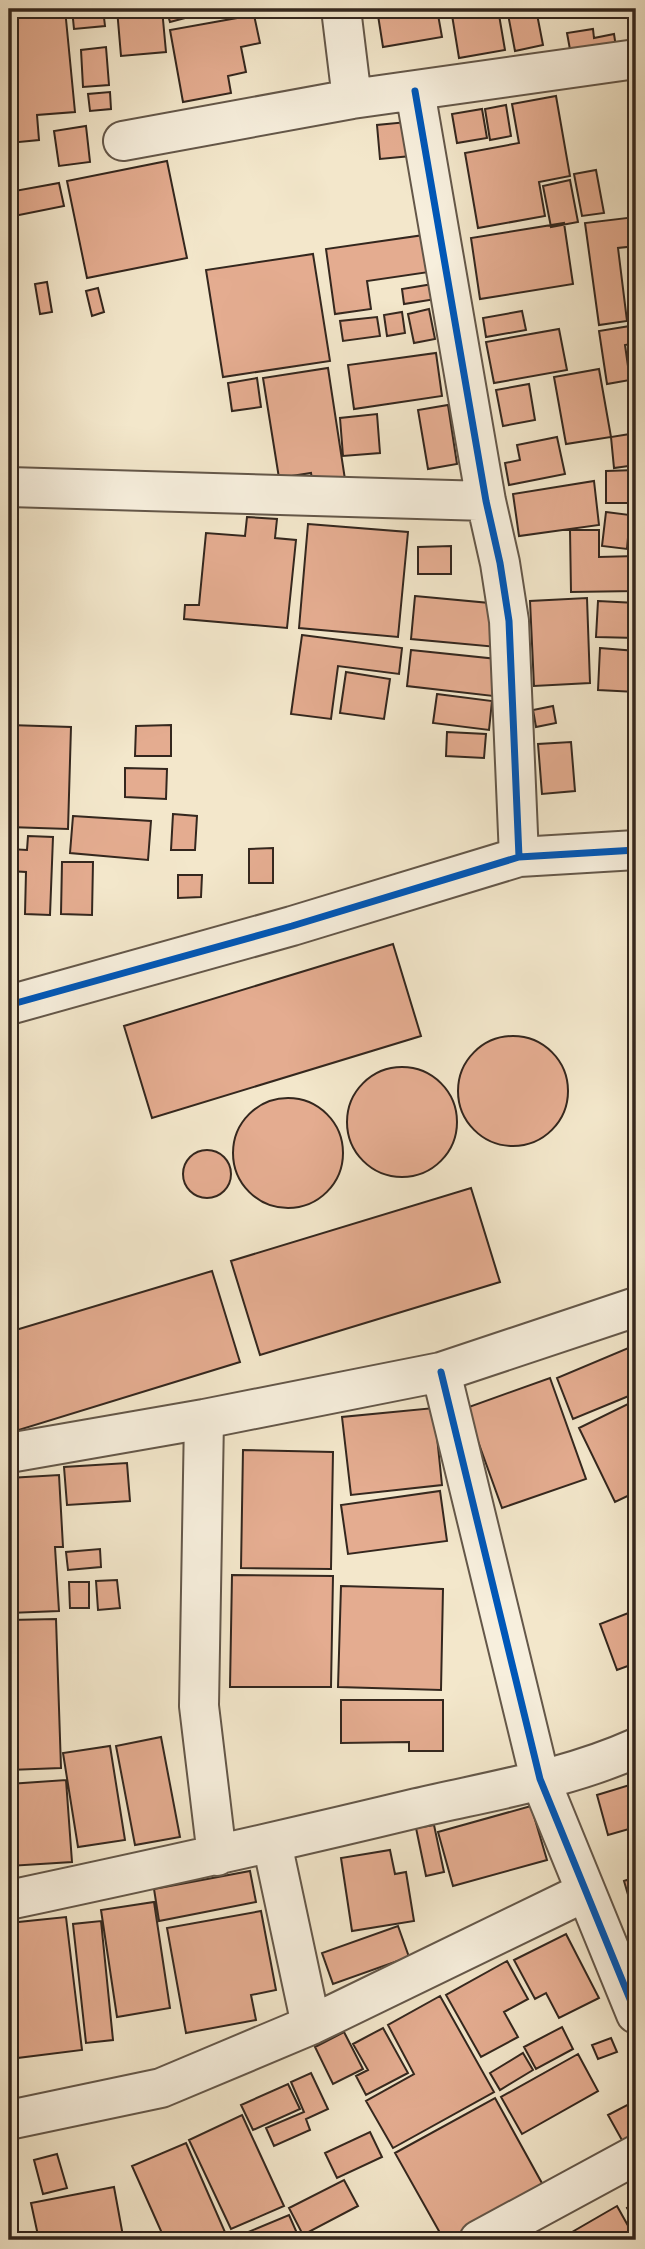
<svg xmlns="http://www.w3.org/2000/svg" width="645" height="2249" viewBox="0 0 645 2249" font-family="'Sorts Mill Goudy',serif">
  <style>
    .building { fill: #e4ac90; stroke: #34271e; stroke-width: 2 }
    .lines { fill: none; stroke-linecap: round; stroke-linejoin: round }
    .street-casing { stroke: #645749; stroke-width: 42 }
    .street { stroke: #f7efdd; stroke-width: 38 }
    .cycleway-casing { stroke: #f7efdd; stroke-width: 11 }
    .cycleway { stroke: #0057b8; stroke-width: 7 }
  </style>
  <rect width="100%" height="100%" fill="#f3e7cb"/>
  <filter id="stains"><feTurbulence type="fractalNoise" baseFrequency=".00286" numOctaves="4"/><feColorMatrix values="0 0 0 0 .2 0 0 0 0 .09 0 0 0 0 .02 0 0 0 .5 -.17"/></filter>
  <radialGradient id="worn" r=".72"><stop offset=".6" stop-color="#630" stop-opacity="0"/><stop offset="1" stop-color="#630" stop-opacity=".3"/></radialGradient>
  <path class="building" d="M9,9H65L75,112L37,115L39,140L9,143Z
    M72,9H103L105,26L74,29Z
    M117,9H162L166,52L121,56Z
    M166,9H219L170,22Z
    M377,9H437L442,37L383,47Z
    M451,9H498L505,50L459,58Z
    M507,9H536L543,45L515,51Z
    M254,15L260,43L241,47L246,72L228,76L231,93L183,102L170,30Z
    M593,29L594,38L614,34L616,47L571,55L567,33Z
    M106,47L109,85L83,87L81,50Z
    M110,92L111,109L90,111L88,94Z
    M556,96L570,176L539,182L545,216L478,228L465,153L519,143L512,104Z
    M506,105L511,136L490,140L485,109Z
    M482,109L487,138L457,143L452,114Z
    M407,122L411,156L380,159L377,125Z
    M86,126L90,162L59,166L54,131Z
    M167,161L187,258L87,278L67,181Z
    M596,170L604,213L582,216L574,174Z
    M570,180L578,222L551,227L543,186Z
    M59,183L64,206L9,217V192Z
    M635,217L636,246L618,248L627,321L599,325L585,223Z
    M564,223L573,284L480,299L471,238Z
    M424,235L429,272L367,281L371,309L335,314L326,249Z
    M313,254L330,361L223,377L206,270Z
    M47,282L52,312L40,314L35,284Z
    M433,284L436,299L404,304L402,289Z
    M98,288L104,312L92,316L86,291Z
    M429,309L435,339L414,343L408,314Z
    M522,311L526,330L486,337L483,318Z
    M402,312L405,333L387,336L384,315Z
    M377,317L380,336L343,341L340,321Z
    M636,325V343L625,345L630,380L607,384L599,331Z
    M559,329L567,370L494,383L486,342Z
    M436,353L442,396L354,409L348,365Z
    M328,368L346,486L314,491L311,473L279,478L263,378Z
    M599,369L611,437L566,444L554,377Z
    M257,378L261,407L232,411L228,383Z
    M529,384L535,420L503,426L496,390Z
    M448,405L457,464L428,469L418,410Z
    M377,414L380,453L343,456L340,418Z
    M636,433V465L614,468L611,437Z
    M557,437L565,474L509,485L505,463L520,460L517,445Z
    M636,470V503H606V471Z
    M594,481L599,525L519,536L513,494Z
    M606,512L630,515L627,549L602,546Z
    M247,517L277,519L275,538L296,540L287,628L184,619L185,605H199L206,533L245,536Z
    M308,524L408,532L398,637L299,628Z
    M570,530H599V557L636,556V591L571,592Z
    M451,546V574H418V547Z
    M415,596L500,604L497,647L411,639Z
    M587,598L590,683L534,686L530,601Z
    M598,601L636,603V638L596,637Z
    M302,635L402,648L399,674L338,666L331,719L291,714Z
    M600,648L636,651V692L598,690Z
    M411,650L497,659L493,696L407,686Z
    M346,672L390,679L384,719L340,713Z
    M437,694L492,701L489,730L433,723Z
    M553,706L556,723L536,727L533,710Z
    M9,725L71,727L68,829L9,827Z
    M171,725V756H135L136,726Z
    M447,732L486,734L484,758L446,756Z
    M571,742L575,791L542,794L538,744Z
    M125,768L167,769L166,799L125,797Z
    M173,814L197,816L195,850H171Z
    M73,816L151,821L148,860L70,853Z
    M28,836L53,837L50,915L25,914L26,872L9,871L10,849L27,850Z
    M273,848V883H249V849Z
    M62,862H93L92,915L61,914Z
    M178,875H202L201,897L178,898Z
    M393,944L421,1036L152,1118L124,1026Z
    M458 1091a55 55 0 1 1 110 0a55 55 0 1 1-110 0Z
    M347 1122a55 55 0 1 1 110 0a55 55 0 1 1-110 0Z
    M233 1153a55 55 0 1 1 110 0a55 55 0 1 1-110 0Z
    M183 1174a24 24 0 1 1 48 0a24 24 0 1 1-48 0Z
    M471,1188L500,1282L260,1355L231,1261Z
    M212,1271L240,1362L9,1433V1332Z
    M633,1346L636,1355V1393L573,1419L557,1378Z
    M550,1378L586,1479L502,1508L466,1408Z
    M636,1400V1492L615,1502L579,1428Z
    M434,1408L442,1485L351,1495L342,1417Z
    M243,1450L333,1452L331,1569L241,1568Z
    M127,1463L130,1501L67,1505L64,1467Z
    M59,1475L63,1547H55L59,1611L9,1613V1478Z
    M440,1491L447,1541L348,1554L341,1505Z
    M100,1549L101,1567L68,1570L66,1552Z
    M232,1575L333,1576L331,1687H230Z
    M117,1580L120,1608L98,1610L96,1581Z
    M69,1582H89V1608H70Z
    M341,1586L443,1589L441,1690L338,1687Z
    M636,1610V1663L617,1670L600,1624Z
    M56,1619L61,1768L9,1770L10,1620Z
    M341,1700H443V1751H409V1742L341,1743Z
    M161,1737L180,1837L135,1845L116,1746Z
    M110,1746L125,1840L78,1847L63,1753Z
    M66,1780L72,1862L9,1866V1784Z
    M636,1783V1827L608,1835L597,1795Z
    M531,1806L547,1860L453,1886L438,1832Z
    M434,1825L444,1872L426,1876L416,1828Z
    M390,1850L395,1874L406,1872L414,1921L352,1931L341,1858Z
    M250,1871L256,1902L159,1921L154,1889Z
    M636,1877V1903L631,1905L624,1881Z
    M154,1902L170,2008L117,2017L101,1910Z
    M261,1911L276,1990L251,1995L256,2020L186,2033L167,1928Z
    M66,1917L82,2050L9,2059V1923Z
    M101,1921L113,2040L86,2043L73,1924Z
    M398,1926L409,1957L333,1984L322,1953Z
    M566,1934L599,1998L559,2018L546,1993L535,1999L514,1960Z
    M507,1961L528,1999L504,2012L518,2037L481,2057L446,1995Z
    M440,1996L494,2092L393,2148L366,2101L414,2074L388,2025Z
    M562,2027L573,2049L536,2069L524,2047Z
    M383,2028L408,2073L366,2095L356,2076L368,2070L353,2044Z
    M344,2032L363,2069L333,2084L315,2047Z
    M611,2038L617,2052L598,2059L592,2045Z
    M523,2053L533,2070L500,2090L490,2073Z
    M578,2054L598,2091L522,2134L501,2097Z
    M311,2073L328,2109L306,2119L310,2130L274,2146L266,2128L304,2112L291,2082Z
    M288,2084L300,2109L253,2130L241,2105Z
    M495,2098L543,2185L472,2232L456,2240H444L395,2153Z
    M633,2102L636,2108V2135L623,2142L608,2115Z
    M242,2115L284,2206L231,2229L189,2140Z
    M370,2132L382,2157L337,2178L325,2153Z
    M186,2143L228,2239L224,2240H165L132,2166Z
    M57,2154L67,2188L43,2194L34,2160Z
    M344,2180L358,2206L303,2235L289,2208Z
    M114,2187L123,2236L103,2240H39L31,2203Z
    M636,2203V2224L627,2208Z
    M617,2206L636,2240L560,2239Z
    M289,2215L300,2240H229Z"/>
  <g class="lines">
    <defs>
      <path id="street" d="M341,9L352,99
        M415,91L486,501L500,563L509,621L519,857
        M123,141L352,99L636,59
        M9,487L486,501
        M9,1005L292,926L519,857L636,850
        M441,1372L540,1779L636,2014
        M204,1419L199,1706L217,1856
        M9,1453L204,1419L441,1372L636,1307
        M272,1843L311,2025
        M9,1900C145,1871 281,1841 417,1808C490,1791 567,1779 636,1748
        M9,2120L161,2088L311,2025L585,1892
        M479,2240L636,2155"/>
    </defs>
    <use href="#street" class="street-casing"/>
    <use href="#street" class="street"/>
    <defs>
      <path id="cycleway" d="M415,91L486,501L500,563L509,621L519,857
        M9,1005L292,926L519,857L636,850
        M441,1372L540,1779L636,2014"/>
    </defs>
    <use href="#cycleway" class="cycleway-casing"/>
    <use href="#cycleway" class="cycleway"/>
  </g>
  <rect width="645" height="2249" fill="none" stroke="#f3e7cb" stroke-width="35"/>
  <rect x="10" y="10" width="624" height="2228" fill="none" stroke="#34271e" stroke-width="3.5"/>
  <rect x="18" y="18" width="610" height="2214" fill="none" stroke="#34271e" stroke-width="2"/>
  <rect width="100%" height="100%" filter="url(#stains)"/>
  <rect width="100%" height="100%" fill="url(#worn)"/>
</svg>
